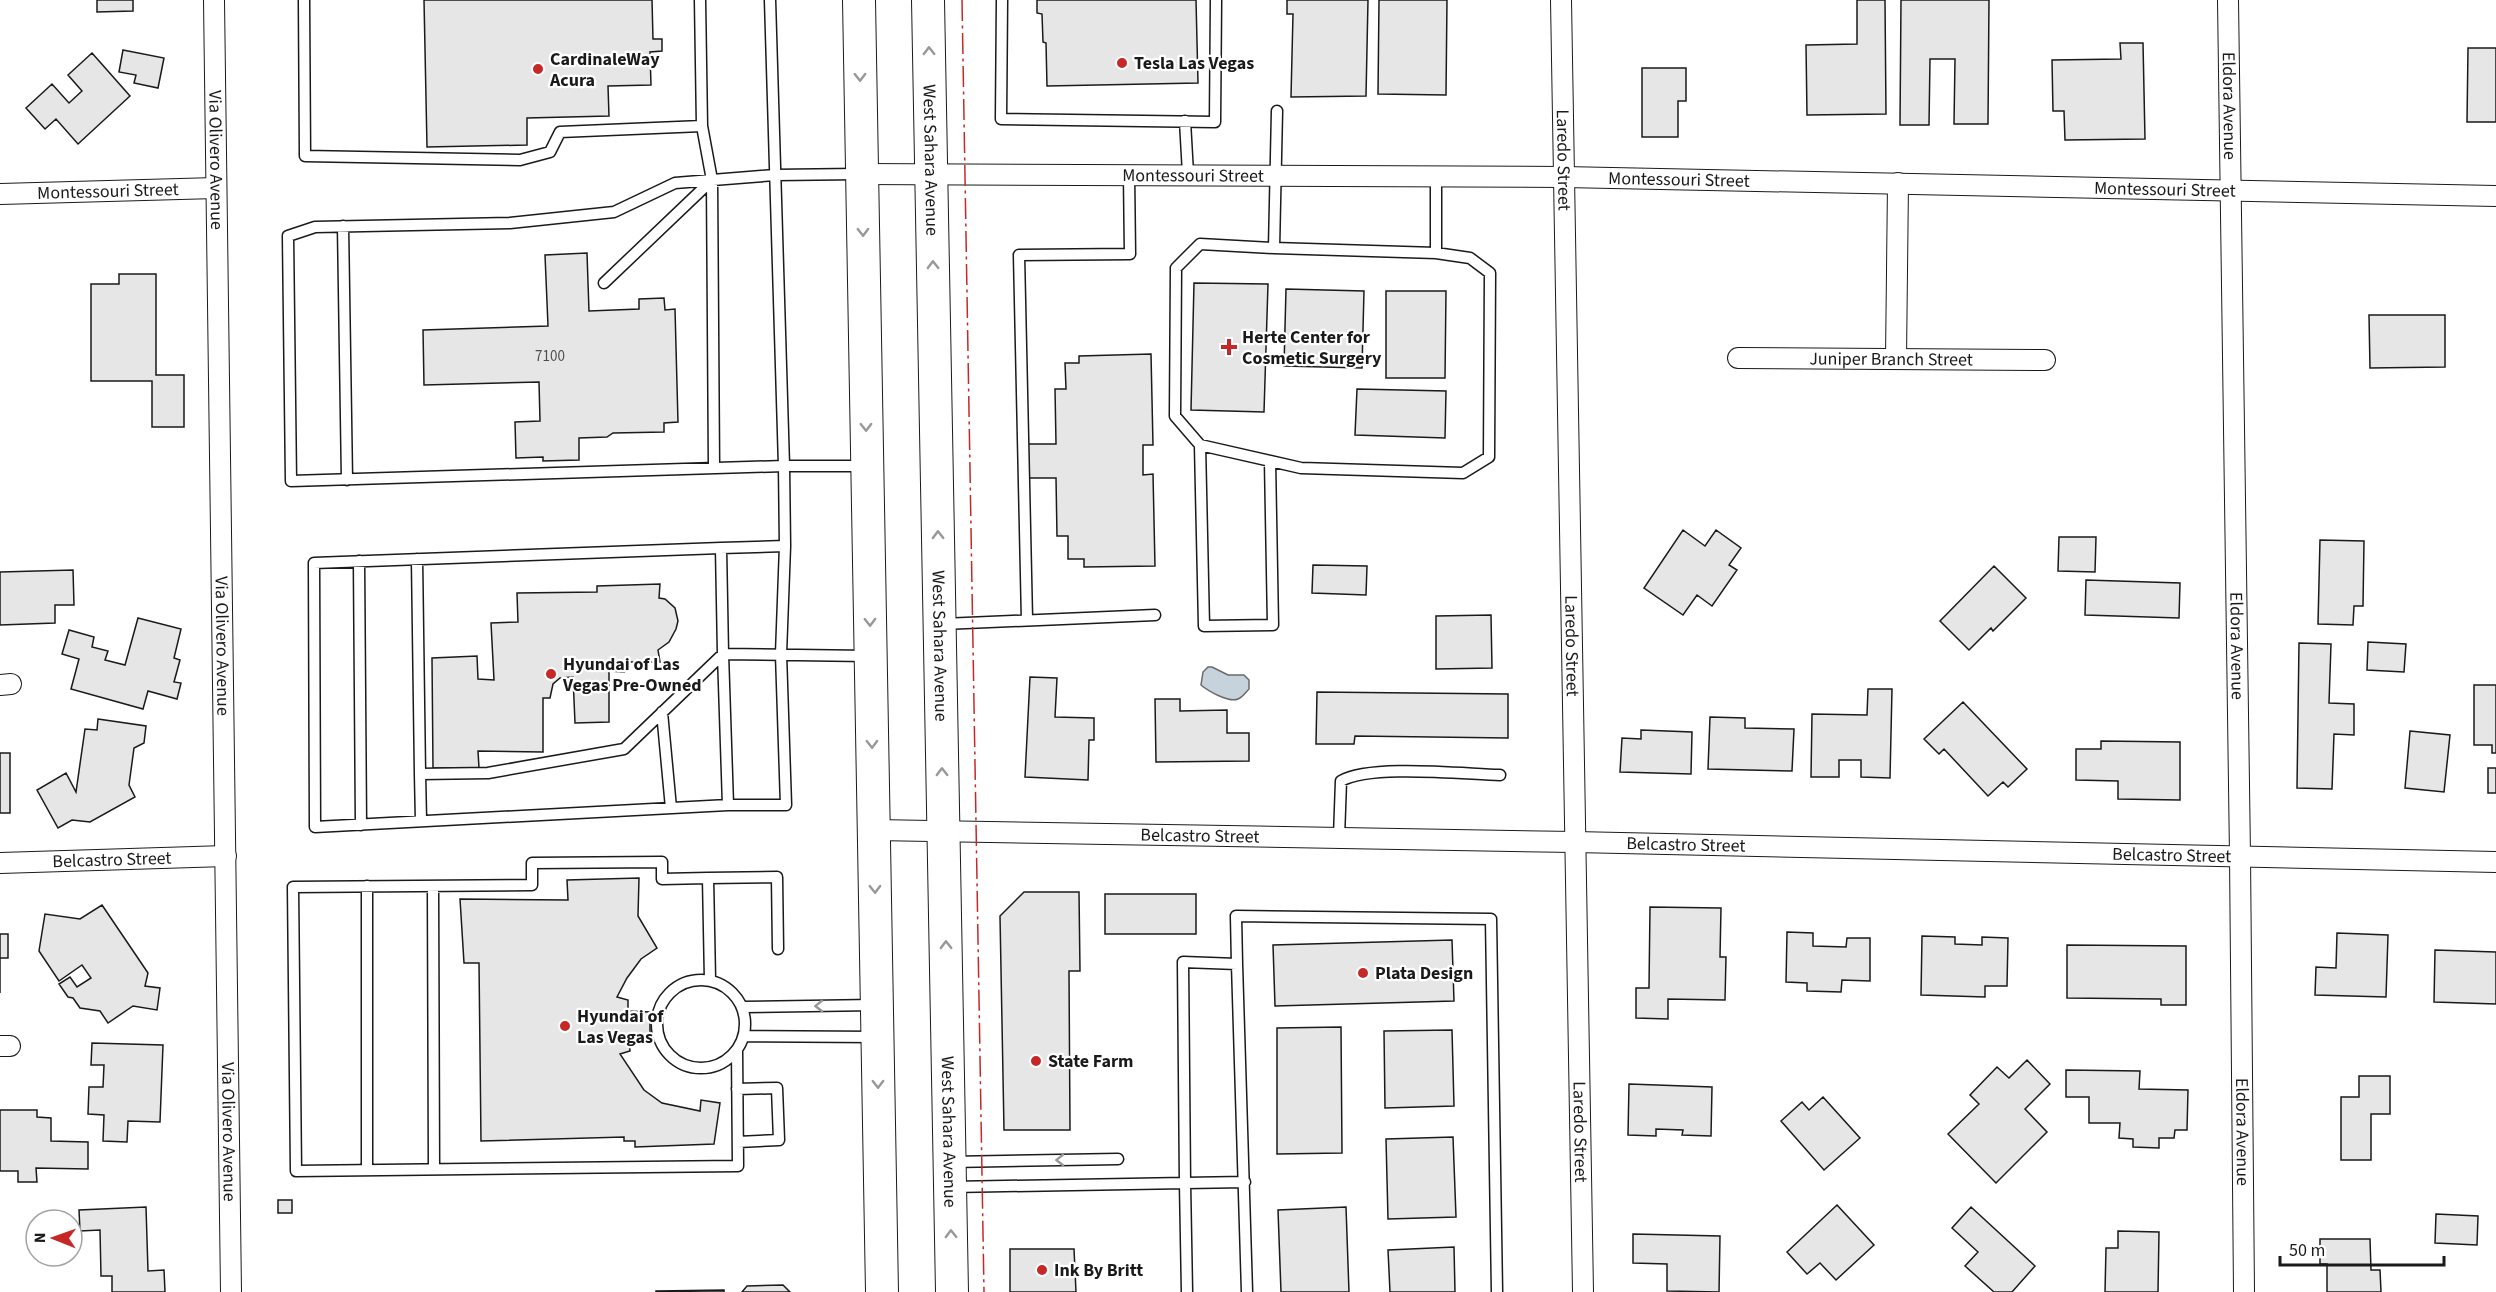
<svg xmlns="http://www.w3.org/2000/svg" width="2496" height="1292" viewBox="0 0 2496 1292" font-family="'Source Sans 3',sans-serif">
  <style>
    .water { fill: #c6d2dc; stroke: #6a6a6a; stroke-width: 1.5 }
    .building { fill: #e6e6e6; stroke: #1a1a1a; stroke-width: 1.5 }
    .lines { fill: none; stroke-linecap: round; stroke-linejoin: round }
    .lane-casing { stroke: #1a1a1a; stroke-width: 13 }
    .street-casing { stroke: #1a1a1a; stroke-width: 22 }
    .primary-casing { stroke: #1a1a1a; stroke-width: 34 }
    .lane { stroke: #fff; stroke-width: 10 }
    .street { stroke: #fff; stroke-width: 20 }
    .primary { stroke: #fff; stroke-width: 32 }
    .power { stroke: #c62828; stroke-width: 1.5; stroke-dasharray: 21 4.5 3 4.5; stroke-linecap: butt }
    .oneway { stroke: #989898 }
    .poi-dot { fill: #c62828; stroke: #fff; stroke-width: 2 }
    .labels { text-anchor: middle; stroke-width: 4.5; stroke-linejoin: round; paint-order: stroke }
    .number-label { font-size: 15px; fill: #4d4d4d }
    .poi-label { font-size: 18px; font-weight: bold; fill: #1a1a1a; stroke: #fff; text-anchor: start }
    .street-label { font-size: 18px; fill: #1a1a1a; stroke: #fff }
  </style>
  <rect width="100%" height="100%" fill="#fff"/>
  <path class="water" d="M1212,667L1228,675H1244L1249,680V689C1246,692 1243,697 1238,699C1229,703 1208,691 1201,685L1203,672L1208,667Z"/>
  <path class="building" d="M97,0H133V11L97,12Z
    M424,0H652L653,39H662V51L650,52L651,85L608,86L609,116L527,118V145L427,147Z
    M1037,0H1196L1198,83L1047,86L1046,43L1043,42L1042,14L1037,13Z
    M1287,0H1368L1366,96L1291,97L1293,14H1287Z
    M1379,0H1447L1446,95L1378,94Z
    M1857,0H1885L1886,114L1807,115L1806,45L1857,44Z
    M1901,0H1989L1988,124H1954L1955,59H1930L1929,125H1900Z
    M2120,43H2143L2145,139L2065,140L2064,111H2053L2052,60L2121,59Z
    M2468,48H2496V122H2467Z
    M123,50L164,58L158,88L134,83L136,75L119,72Z
    M92,53L130,96L78,144L56,119L45,129L26,108L52,84L69,103L82,91L68,75Z
    M1642,68H1686V101H1678V137H1642Z
    M587,253L589,311L639,309V299L664,298L665,310L675,309L678,422L664,423V432L613,433L607,437L579,438V460L543,461V457L516,458L515,422L540,421L539,382L424,385L423,330L548,326L545,255Z
    M119,274H156V375H184V427H152V381H91V284H119Z
    M1194,283L1268,284L1264,412L1191,410Z
    M1286,289L1364,291L1362,368L1284,366Z
    M1386,291H1446L1445,378H1386Z
    M2369,315H2445V367L2370,368Z
    M1151,354L1153,445H1143V475L1153,474L1155,566L1084,567V559H1068V536H1057L1056,478H1027V444H1056L1055,389H1066L1065,363H1079V356Z
    M1357,389L1446,391L1445,438L1355,435Z
    M1683,530L1705,546L1716,530L1741,548L1729,565L1737,570L1712,606L1697,595L1683,615L1644,588Z
    M2059,537H2096L2095,572L2058,571Z
    M2320,540L2364,541L2363,606H2354L2353,625L2318,624Z
    M1313,565L1367,566L1366,595L1312,593Z
    M1994,566L2026,598L1993,631L1991,628L1969,650L1940,621Z
    M73,570L74,605H55V623L0,625V572Z
    M2086,580L2180,583L2179,618L2085,615Z
    M660,584L659,598L665,599L675,608L678,621L676,629L669,642L658,650L660,662H625L624,672L609,671V722L575,723L573,677L560,678L553,684L550,698H543V752L478,751L479,768H433L432,658L477,656L478,679L494,680L491,623L518,622L517,593L597,592V586Z
    M1491,615L1492,668L1436,669V616Z
    M138,618L181,629L174,658L180,660L174,682L181,683L177,699L148,691L143,709L71,689L79,659L62,654L69,630L94,637L92,647L108,651L105,660L125,665Z
    M2368,642L2406,644L2404,672L2367,670Z
    M2299,643L2331,644L2329,703L2354,704V735L2334,734L2332,789L2297,788Z
    M1030,677L1057,678L1055,717L1094,718V740H1089L1088,780L1025,777Z
    M2474,685H2496V753H2492V745H2474Z
    M1868,689H1892L1890,778L1861,777V760H1839V777H1811L1812,714L1867,715Z
    M1317,692L1508,694V738L1355,736L1354,744H1316Z
    M1155,699H1180V711L1227,710V733H1249V761L1156,762Z
    M1963,702L2027,769L2008,787L2003,782L1988,796L1944,749L1939,754L1924,739Z
    M1710,717L1745,718V728L1794,729L1792,771L1708,769Z
    M98,719L146,726L144,743L134,748L129,785L135,797L90,822L72,820L58,828L37,790L66,773L76,792L85,729L97,730Z
    M1641,730L1692,732L1691,774L1620,772L1622,738L1641,739Z
    M2410,731L2450,735L2444,792L2405,788Z
    M2101,741L2180,742V800L2118,799V781L2076,780V749H2101Z
    M0,753H10V813H0Z
    M2488,768H2496V793H2488Z
    M639,878L638,916L657,948L641,959L627,978L617,997L628,1000V1011L650,1012V1040H629L630,1051L620,1054L644,1090L662,1103L700,1111L701,1100L720,1103L714,1144L635,1147V1141H624V1137L481,1141L479,963H464L460,899L568,900L567,880Z
    M1024,892H1079L1080,971H1069L1070,1130H1004L1000,916Z
    M1105,894H1196V934H1105Z
    M102,905L148,973L145,986L160,988L157,1010L133,1006L108,1023L100,1011L80,1008L73,998L68,997L59,984L70,977L77,987L91,978L82,965L59,981L39,951L45,914L80,919Z
    M1650,907L1721,908L1720,957H1726L1725,1000L1668,999V1019L1636,1018V988H1649Z
    M1787,932L1813,933V946L1846,947L1847,938H1870V981L1842,980L1841,992L1807,991V983L1786,982Z
    M2337,933L2388,935L2386,997L2315,995L2316,967L2336,968Z
    M0,934H8V958H0V993Z
    M1922,936L1955,937V944L1982,945V937L2008,938L2007,986H1985V997L1921,995Z
    M1452,940L1454,1001L1275,1006L1273,945Z
    M2067,945L2186,946V1005H2161V999L2067,998Z
    M2435,950L2496,952V1004L2434,1002Z
    M1341,1027L1342,1153L1277,1154V1028Z
    M1452,1030L1454,1106L1385,1108L1384,1031Z
    M92,1043L163,1045L160,1122L128,1121L127,1142L103,1141L104,1115L88,1114L89,1087H103L104,1065H91Z
    M2027,1060L2050,1084L2025,1109L2047,1132L1996,1183L1948,1134L1979,1104L1970,1095L1997,1067L2009,1078Z
    M2066,1070L2140,1071L2139,1089L2188,1090L2187,1130H2175L2174,1138H2159V1148L2133,1147V1139L2119,1138L2120,1123H2089V1097H2066Z
    M2359,1076H2390V1114H2371V1160H2341V1097H2359Z
    M1629,1084L1712,1087L1711,1136L1682,1135L1683,1130L1656,1129V1136L1628,1135Z
    M1823,1097L1860,1138L1824,1170L1781,1121L1802,1102L1809,1110Z
    M0,1110H37V1117L51,1118V1141L88,1142V1169L36,1168L37,1182H18V1171H0Z
    M1453,1137L1456,1217L1388,1219L1386,1139Z
    M278,1200H292V1213H278Z
    M1837,1205L1874,1245L1836,1280L1820,1263L1807,1274L1787,1252Z
    M146,1207L148,1271L164,1270L165,1292H112V1276H101L100,1230L80,1231L79,1210Z
    M1346,1207L1349,1292H1281L1278,1210Z
    M1971,1207L2035,1266L2012,1292H1994L1965,1266L1978,1252L1952,1228Z
    M2436,1214L2478,1216L2477,1245L2435,1243Z
    M2118,1231L2159,1232L2158,1292H2105L2106,1248H2118Z
    M1633,1234L1720,1236L1719,1292L1667,1291V1264L1633,1263Z
    M2320,1239H2370L2371,1270H2380L2381,1292H2327V1264H2320Z
    M1454,1247L1455,1292H1390L1388,1250Z
    M1010,1249H1074L1076,1292H1010Z
    M783,1285L790,1292H742L747,1286Z
    M724,1290V1292H656V1291Z"/>
  <g class="lines">
    <defs>
      <path id="lane" d="M304,0L305,156L520,160L550,152L560,132L702,126
        M700,0L702,126L712,180L714,468
        M770,0L784,466L291,481L288,236L315,227L510,223L614,212L675,183L775,175L858,174
        M1002,0L1001,119L1215,122L1216,0
        M1277,111L1274,248L1436,253V176
        M1185,121L1188,174
        M343,226L347,480
        M1274,248L1200,244L1176,268L1175,416L1200,445L1301,468L1463,473L1489,457L1490,273L1470,258L1436,253
        M604,283L712,180
        M1200,445L1204,626L1273,625L1270,461
        M785,546L784,466H866
        M721,548L785,546L781,654L786,805H728
        M417,559L420,774L488,773L624,749L723,654L721,548L314,563L315,827L728,805L723,654L867,656
        M359,561L361,825
        M1027,620L1019,255L1130,254L1129,174
        M943,624L1155,615
        M662,712L671,808
        M420,774L421,821
        M1339,837L1341,781C1370,764 1463,774 1500,775
        M708,878L662,879V862L532,863V885L293,887L296,1171L738,1166L737,1050
        M433,886L434,1169
        M1237,964L1247,1292
        M657 1024a44 44 0 1 1 88 0a44 44 0 1 1-88 0Z
        M710,980L708,878L777,877L778,949
        M742,1007L874,1005
        M744,1036L876,1037
        M737,1089L777,1088L779,1140L738,1142
        M951,1162L1118,1159
        M367,1170V886
        M1245,1182L1185,1183L1183,962L1237,964L1236,916L1491,919L1497,1292
        M952,1187L1185,1183L1187,1292"/>
      <g id="street">
        <path id="s1" d="M214,0L231,1292"/>
        <path id="s2" d="M1561,0L1583,1292"/>
        <path id="s3" d="M2228,0L2240,856L2244,1292"/>
        <path id="s4" d="M861,174L1564,177L2496,196"/>
        <path id="s5" d="M0,194L216,188"/>
        <path id="s6" d="M1738,358L2045,360"/>
        <path d="M1896,359L1898,183"/>
        <path d="M0,685L11,684"/>
        <path id="s7" d="M874,830L1575,842L2496,862"/>
        <path id="s8" d="M0,863L226,856"/>
        <path d="M0,1046H10"/>
      </g>
      <g id="primary">
        <path d="M859,0L882,1292"/>
        <path id="s9" d="M928,0L952,1292"/>
      </g>
    </defs>
    <use href="#lane" class="lane-casing"/>
    <use href="#street" class="street-casing"/>
    <use href="#primary" class="primary-casing"/>
    <use href="#lane" class="lane"/>
    <use href="#street" class="street"/>
    <use href="#primary" class="primary"/>
    <path class="power" d="M962,0L984,1292"/>
  </g>
  <defs><path id="oneway-chevron" d="M-2-3.5L2.5 0L-2 3.5" fill="none" stroke-width="1.6" stroke-linecap="round" stroke-linejoin="round" transform="scale(1.5)"/></defs>
  <g class="oneway">
    <use href="#oneway-chevron" transform="translate(929 51) rotate(-91)"/>
    <use href="#oneway-chevron" transform="translate(860 77) rotate(89)"/>
    <use href="#oneway-chevron" transform="translate(863 232) rotate(89)"/>
    <use href="#oneway-chevron" transform="translate(933 265) rotate(-91)"/>
    <use href="#oneway-chevron" transform="translate(866 427) rotate(89)"/>
    <use href="#oneway-chevron" transform="translate(938 535) rotate(-91)"/>
    <use href="#oneway-chevron" transform="translate(870 622) rotate(89)"/>
    <use href="#oneway-chevron" transform="translate(872 744) rotate(89)"/>
    <use href="#oneway-chevron" transform="translate(942 772) rotate(-91)"/>
    <use href="#oneway-chevron" transform="translate(875 889) rotate(89)"/>
    <use href="#oneway-chevron" transform="translate(946 945) rotate(-91)"/>
    <use href="#oneway-chevron" transform="translate(819 1006) rotate(179)"/>
    <use href="#oneway-chevron" transform="translate(878 1084) rotate(89)"/>
    <use href="#oneway-chevron" transform="translate(1060 1160) rotate(179)"/>
    <use href="#oneway-chevron" transform="translate(951 1234) rotate(-91)"/>
  </g>
  <g class="poi-dot">
    <circle cx="1122" cy="63" r="6"/>
    <circle cx="538" cy="69" r="6"/>
    <path d="M1226 338h6v6h6v6h-6v6h-6v-6h-6v-6h6z"/>
    <circle cx="551" cy="674" r="6"/>
    <circle cx="1363" cy="973" r="6"/>
    <circle cx="565" cy="1026" r="6"/>
    <circle cx="1036" cy="1061" r="6"/>
    <circle cx="1042" cy="1270" r="6"/>
  </g>
  <g class="labels">
    <g class="number-label">
      <text x="550" y="361">7100</text>
    </g>
    <g class="poi-label">
      <text x="550" y="65">CardinaleWay<tspan x="550" dy="21">Acura</tspan></text>
      <text x="1134" y="69">Tesla Las Vegas</text>
      <text x="1242" y="343">Herte Center for<tspan x="1242" dy="21">Cosmetic Surgery</tspan></text>
      <text x="563" y="670">Hyundai of Las<tspan x="563" dy="21">Vegas Pre-Owned</tspan></text>
      <text x="1375" y="979">Plata Design</text>
      <text x="577" y="1022">Hyundai of<tspan x="577" dy="21">Las Vegas</tspan></text>
      <text x="1048" y="1067">State Farm</text>
      <text x="1054" y="1276">Ink By Britt</text>
    </g>
    <g class="street-label">
      <text dy="6" stroke="none"><textPath href="#s3" startOffset="106">Eldora Avenue</textPath></text>
      <text dy="6" stroke="none"><textPath href="#s1" startOffset="160">Via Olivero Avenue</textPath></text>
      <text dy="6" stroke="none"><textPath href="#s9" startOffset="160">West Sahara Avenue</textPath></text>
      <text dy="6" stroke="none"><textPath href="#s2" startOffset="160">Laredo Street</textPath></text>
      <text dy="6" stroke="none"><textPath href="#s4" startOffset="332">Montessouri Street</textPath></text>
      <text dy="6" stroke="none"><textPath href="#s4" startOffset="818">Montessouri Street</textPath></text>
      <text dy="6" stroke="none"><textPath href="#s4" startOffset="1304">Montessouri Street</textPath></text>
      <text dy="6" stroke="none"><textPath href="#s5" startOffset="108">Montessouri Street</textPath></text>
      <text dy="6" stroke="none"><textPath href="#s6" startOffset="153">Juniper Branch Street</textPath></text>
      <text dy="6" stroke="none"><textPath href="#s1" startOffset="646">Via Olivero Avenue</textPath></text>
      <text dy="6" stroke="none"><textPath href="#s9" startOffset="646">West Sahara Avenue</textPath></text>
      <text dy="6" stroke="none"><textPath href="#s2" startOffset="646">Laredo Street</textPath></text>
      <text dy="6" stroke="none"><textPath href="#s3" startOffset="646">Eldora Avenue</textPath></text>
      <text dy="6" stroke="none"><textPath href="#s7" startOffset="326">Belcastro Street</textPath></text>
      <text dy="6" stroke="none"><textPath href="#s7" startOffset="812">Belcastro Street</textPath></text>
      <text dy="6" stroke="none"><textPath href="#s7" startOffset="1298">Belcastro Street</textPath></text>
      <text dy="6" stroke="none"><textPath href="#s8" startOffset="112">Belcastro Street</textPath></text>
      <text dy="6" stroke="none"><textPath href="#s1" startOffset="1132">Via Olivero Avenue</textPath></text>
      <text dy="6" stroke="none"><textPath href="#s9" startOffset="1132">West Sahara Avenue</textPath></text>
      <text dy="6" stroke="none"><textPath href="#s2" startOffset="1132">Laredo Street</textPath></text>
      <text dy="6" stroke="none"><textPath href="#s3" startOffset="1132">Eldora Avenue</textPath></text>
    </g>
  </g>
  <g transform="translate(54 1238) rotate(271)"><circle r="28" fill="#ffffff" stroke="#a3a3a3" stroke-width="1.5"/>
  <path d="M0-4.5L10 22L0 15L-10 22Z" fill="#c62828"/>
  <text y="-9" font-size="16" font-weight="bold" text-anchor="middle" fill="#1a1a1a">N</text>
  </g>
  <path d="M2280 1256v9h164v-9" fill="none" stroke="#1a1a1a" stroke-width="3"/>
  <text x="2289" y="1256" font-size="18" fill="#1a1a1a" stroke="#ffffff" stroke-width="4.5" paint-order="stroke">50 m</text>
</svg>
